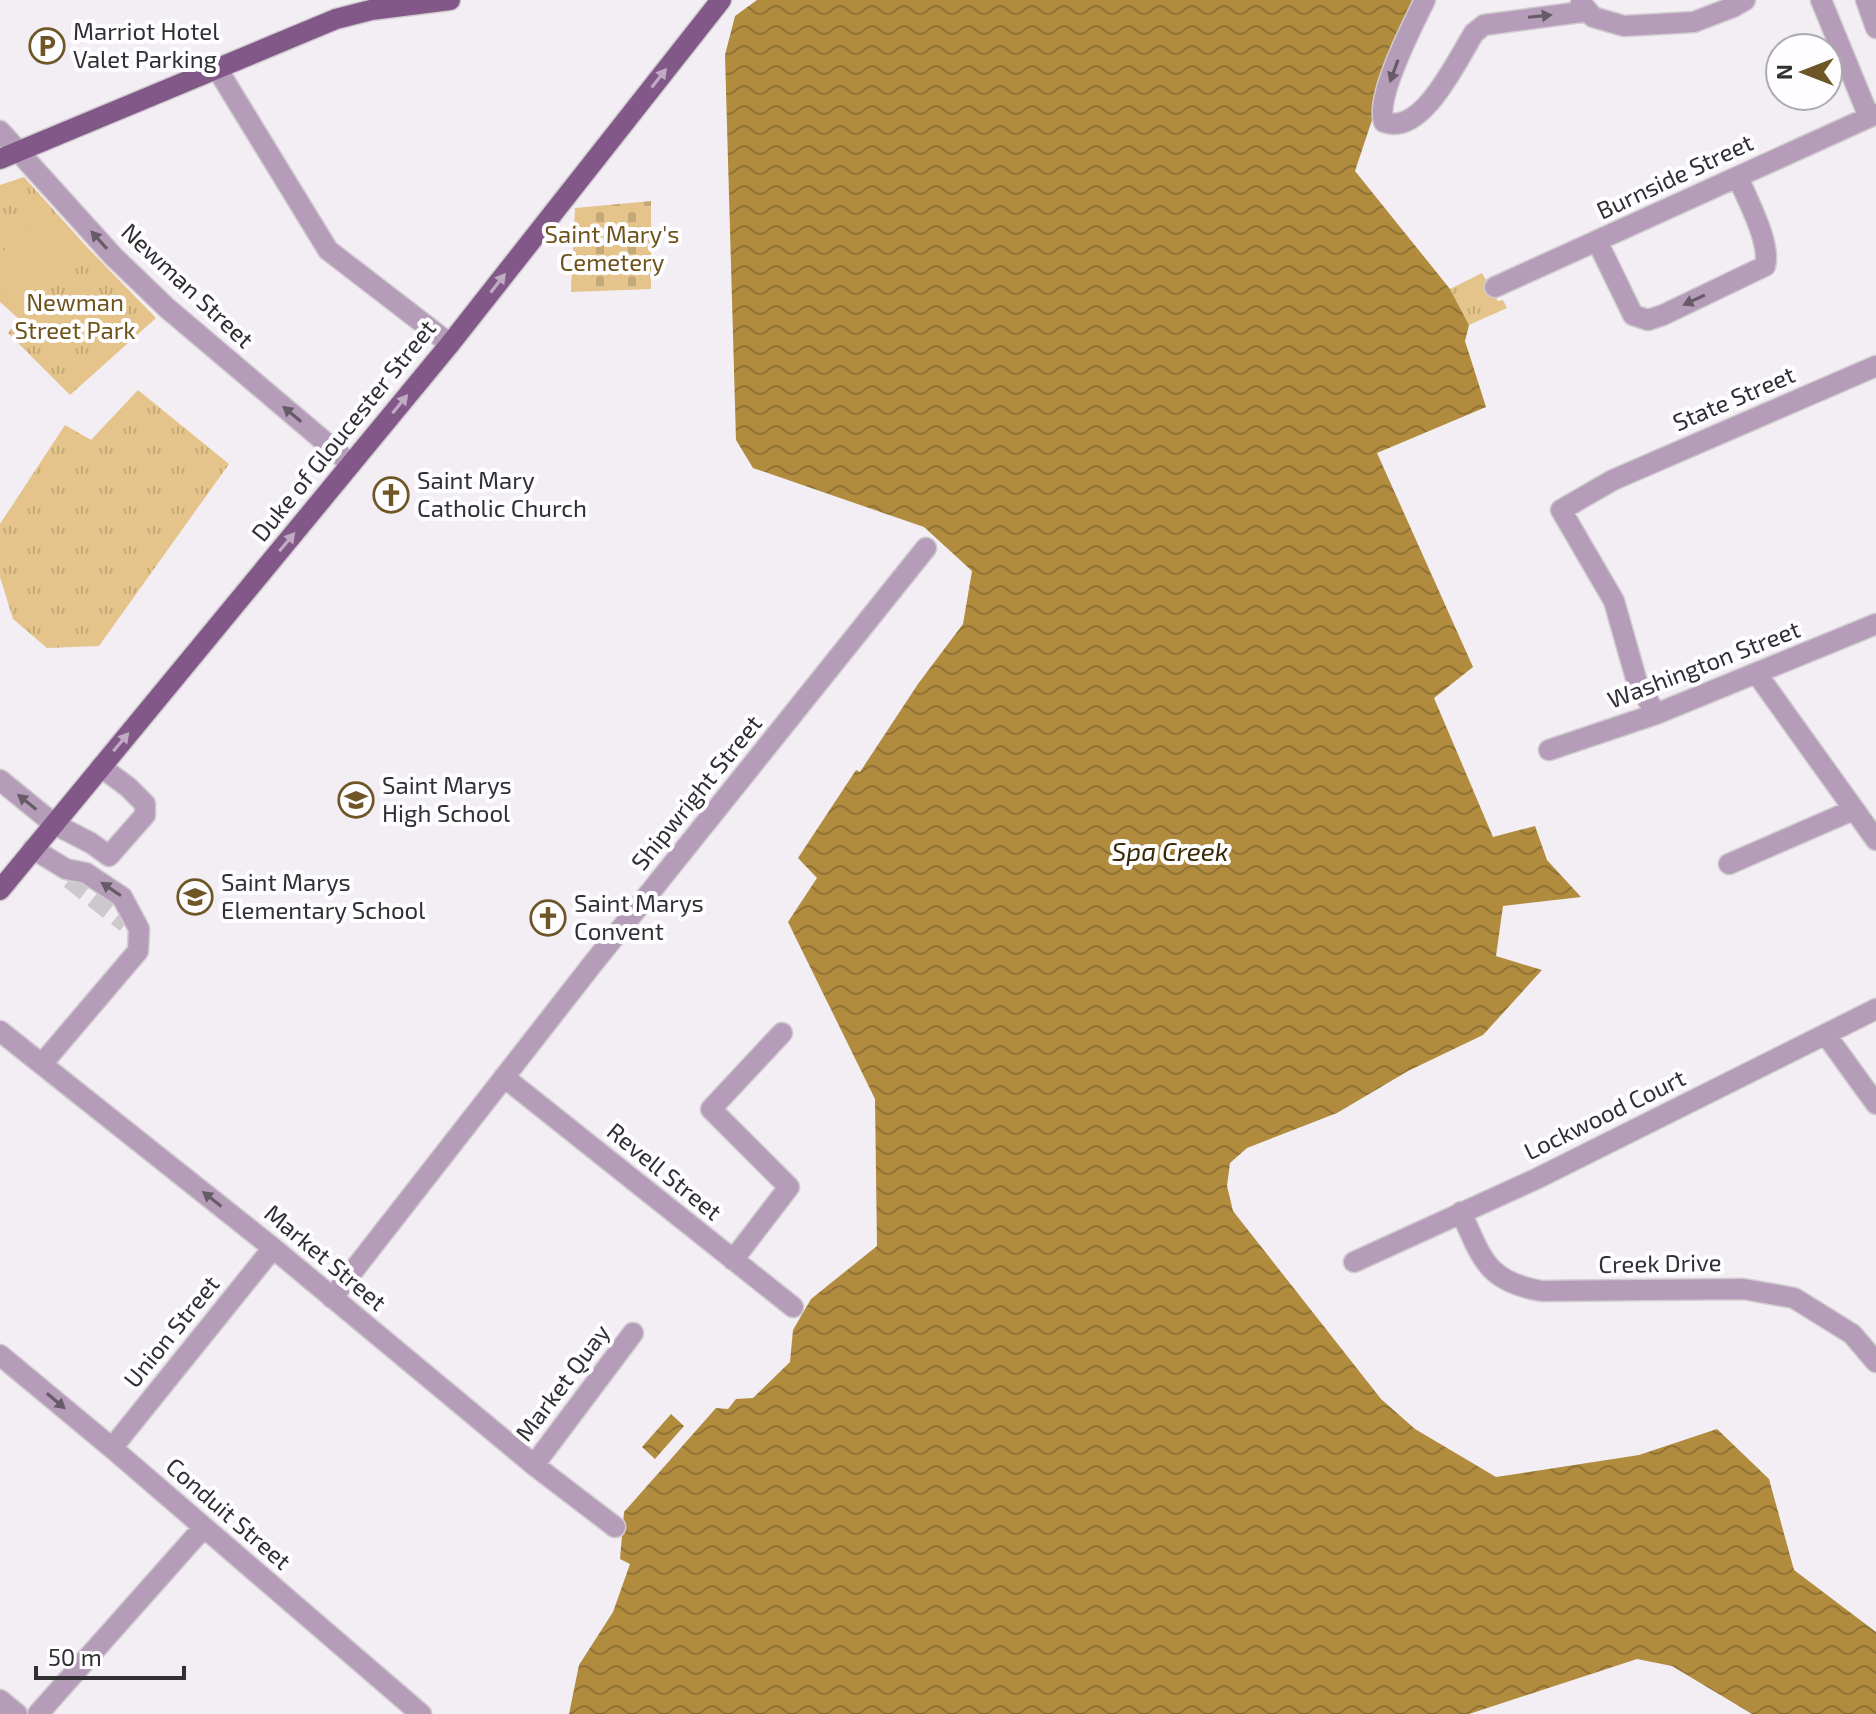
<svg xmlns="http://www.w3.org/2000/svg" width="1876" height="1714" viewBox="0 0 1876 1714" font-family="'Exo 2',sans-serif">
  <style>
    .grass { fill: url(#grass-tufts) }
    .cemetery { fill: url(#cemetery-stones) }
    .pitch { fill: #e4c48a }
    .water { fill: url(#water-waves) }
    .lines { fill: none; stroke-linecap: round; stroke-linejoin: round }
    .minor-tunnel { stroke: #ccc8cc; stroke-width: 20; stroke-dasharray: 20 10; stroke-linecap: butt }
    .minor-casing { stroke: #d0ccd0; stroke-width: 23 }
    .major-casing { stroke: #d0ccd0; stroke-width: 23 }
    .minor { stroke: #b59db9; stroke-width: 20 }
    .major { stroke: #825889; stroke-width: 20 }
    .oneway { fill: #665b67 }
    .oneway2 { fill: #c0aac4 }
    .labels { text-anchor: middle; stroke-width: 8; stroke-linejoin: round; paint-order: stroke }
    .poi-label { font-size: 24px; fill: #312f31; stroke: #fefdff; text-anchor: start }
    .street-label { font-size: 24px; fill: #312f31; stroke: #fefdff }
    .park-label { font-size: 24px; fill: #6e531a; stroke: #fefdff }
    .water-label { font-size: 26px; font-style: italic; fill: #392906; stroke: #fefdff }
  </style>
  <defs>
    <pattern id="grass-tufts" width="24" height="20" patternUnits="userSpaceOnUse" patternTransform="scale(2)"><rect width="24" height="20" fill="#e4c48a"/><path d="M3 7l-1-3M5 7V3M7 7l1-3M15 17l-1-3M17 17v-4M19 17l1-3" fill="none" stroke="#c4a978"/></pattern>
    <pattern id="cemetery-stones" width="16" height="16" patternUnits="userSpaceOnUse" patternTransform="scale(2)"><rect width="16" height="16" fill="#e4c48a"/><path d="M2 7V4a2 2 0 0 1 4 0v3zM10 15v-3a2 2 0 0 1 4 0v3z" fill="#c4a978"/></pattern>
    <pattern id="water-waves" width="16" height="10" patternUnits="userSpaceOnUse" patternTransform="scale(2)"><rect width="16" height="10" fill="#b18b3e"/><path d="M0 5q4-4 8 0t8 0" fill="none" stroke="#917235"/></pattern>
  </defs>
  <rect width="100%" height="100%" fill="#f3eef3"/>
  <path class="grass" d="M24,177L87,247L156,318L70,395L8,333L19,319L0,302V185Z
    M1482,273L1498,301L1503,300L1507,308L1469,325L1450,289Z
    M138,390L229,464L99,646L47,648L13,619L0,577V524L65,425L91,440Z"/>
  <path class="cemetery" d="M651,201V289L571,292L575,208Z"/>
  <path class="pitch" d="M40,217L76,257L19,309L0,288V254Z"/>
  <path class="water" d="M757,0H1412L1355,171L1450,289L1469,325L1465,341L1486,407L1377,453L1473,667L1434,698L1493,837L1535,826L1547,860L1581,897L1503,906L1496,956L1542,970L1483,1035L1408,1071L1337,1113L1247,1148L1230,1163L1227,1186L1233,1211L1381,1399L1415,1429L1496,1477L1639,1455L1717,1429L1769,1479L1794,1570L1876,1632V1714H1752L1672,1666L1637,1659L1469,1714H569L579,1665L613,1612L630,1564L620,1559L624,1512L716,1408L728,1409L736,1399L753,1398L790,1362L793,1330L811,1299L877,1246L875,1099L788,922L817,878L798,858L856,770L860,772L918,684L963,624L972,571L924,527L753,468L736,440L725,55L735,16Z
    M671,1414L684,1426L655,1459L642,1447Z"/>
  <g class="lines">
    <path class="minor-tunnel" d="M70,879L126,923"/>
    <defs>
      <path id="minor" d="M1425,0C1413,24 1375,98 1384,122C1422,137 1457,60 1474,33L1484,25L1588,11
        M1821,0L1869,117
        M1866,0L1876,28
        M1581,3L1593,17L1624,26L1694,22L1733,7L1745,0
        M216,67L328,250L450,344
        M0,131L113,256L167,308L351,464
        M1597,241L1633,315L1648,320L1663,315L1765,266C1771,242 1747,200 1738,177
        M1495,287L1876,114
        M1757,674L1876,840
        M1656,714L1637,682L1614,601L1561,510L1613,480L1876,366
        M1549,750L1656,714L1876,624
        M0,780L54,824L91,843L109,856L145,815V804L128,787L101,767
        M33,849L66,869L86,873L122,897L139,929L138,951L42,1064
        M1729,864L1853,810
        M0,1031L273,1248L534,1465L615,1527
        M1826,1035L1876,1104
        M504,1077L793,1307
        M1461,1212C1482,1259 1487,1282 1542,1291L1743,1289L1794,1298L1852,1334L1876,1362
        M733,1260L789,1187L711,1109L782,1033
        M1354,1262L1536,1179L1876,1009
        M332,1298L591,966L926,548
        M0,1355L112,1448L421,1714
        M112,1448L273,1248
        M534,1465L633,1333
        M0,1700L17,1714
        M38,1714L203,1528"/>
      <path id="major" d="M0,159L336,19L371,10L450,0
        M0,890L450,344L721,0"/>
    </defs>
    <use href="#minor" class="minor-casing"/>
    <use href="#major" class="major-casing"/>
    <use href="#minor" class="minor"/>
    <use href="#major" class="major"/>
  </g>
  <defs><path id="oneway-solid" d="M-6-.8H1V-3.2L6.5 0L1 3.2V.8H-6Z" transform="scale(2)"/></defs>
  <g class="oneway">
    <use href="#oneway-solid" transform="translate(1540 16) rotate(-6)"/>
    <use href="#oneway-solid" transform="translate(1394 71) rotate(110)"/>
    <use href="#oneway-solid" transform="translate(99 240) rotate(-132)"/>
    <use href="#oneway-solid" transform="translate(1694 300) rotate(155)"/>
    <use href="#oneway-solid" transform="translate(292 414) rotate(-140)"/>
    <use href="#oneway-solid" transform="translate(27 802) rotate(-141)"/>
    <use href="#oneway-solid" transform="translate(111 889) rotate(-146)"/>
    <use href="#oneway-solid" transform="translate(212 1199) rotate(-142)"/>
    <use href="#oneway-solid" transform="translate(56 1401) rotate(40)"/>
  </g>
  <g class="oneway2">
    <use href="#oneway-solid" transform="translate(659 78) rotate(-52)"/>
    <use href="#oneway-solid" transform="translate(498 283) rotate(-52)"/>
    <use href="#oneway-solid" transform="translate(400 404) rotate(-51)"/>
    <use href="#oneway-solid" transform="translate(287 542) rotate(-50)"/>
    <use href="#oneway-solid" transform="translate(121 742) rotate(-50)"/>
  </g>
  <defs>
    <symbol id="parking-ring" viewBox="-11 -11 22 22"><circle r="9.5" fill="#fefdff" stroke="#6f5627" stroke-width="1.5"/><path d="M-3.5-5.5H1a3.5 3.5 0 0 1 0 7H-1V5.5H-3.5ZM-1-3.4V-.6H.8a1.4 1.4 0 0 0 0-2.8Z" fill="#6f5627"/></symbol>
    <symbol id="church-ring" viewBox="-11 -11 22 22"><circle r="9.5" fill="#fefdff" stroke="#6f5627" stroke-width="1.5"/><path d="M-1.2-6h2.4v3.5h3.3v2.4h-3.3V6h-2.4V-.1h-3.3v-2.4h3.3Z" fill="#6f5627"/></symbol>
    <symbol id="school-ring" viewBox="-11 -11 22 22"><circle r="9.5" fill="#fefdff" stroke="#6f5627" stroke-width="1.5"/><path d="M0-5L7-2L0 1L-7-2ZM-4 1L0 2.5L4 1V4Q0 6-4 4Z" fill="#6f5627"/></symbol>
  </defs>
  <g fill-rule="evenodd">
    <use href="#parking-ring" x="27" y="26" width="40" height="40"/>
    <use href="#church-ring" x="371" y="475" width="40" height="40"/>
    <use href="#school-ring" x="336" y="780" width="40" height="40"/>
    <use href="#school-ring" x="175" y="877" width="40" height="40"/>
    <use href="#church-ring" x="528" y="898" width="40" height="40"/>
  </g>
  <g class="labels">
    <g class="poi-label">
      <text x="73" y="40">Marriot Hotel<tspan x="73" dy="28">Valet Parking</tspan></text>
      <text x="417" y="489">Saint Mary<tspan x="417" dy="28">Catholic Church</tspan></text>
      <text x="382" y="794">Saint Marys<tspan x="382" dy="28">High School</tspan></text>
      <text x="221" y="891">Saint Marys<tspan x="221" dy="28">Elementary School</tspan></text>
      <text x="574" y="912">Saint Marys<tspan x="574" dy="28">Convent</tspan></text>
    </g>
    <g class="street-label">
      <text transform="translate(1675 177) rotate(-25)" y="8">Burnside Street</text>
      <text transform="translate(187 286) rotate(43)" y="8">Newman Street</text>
      <text transform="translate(1734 399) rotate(-23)" y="8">State Street</text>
      <text transform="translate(344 431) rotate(-51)" y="8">Duke of Gloucester Street</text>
      <text transform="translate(1704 665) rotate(-21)" y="8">Washington Street</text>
      <text transform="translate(697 793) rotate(-51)" y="8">Shipwright Street</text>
      <text transform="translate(1605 1115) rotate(-26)" y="8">Lockwood Court</text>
      <text transform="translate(664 1172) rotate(39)" y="8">Revell Street</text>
      <text transform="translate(325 1258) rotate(40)" y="8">Market Street</text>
      <text transform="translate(1660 1264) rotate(-1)" y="8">Creek Drive</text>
      <text transform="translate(172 1332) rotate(-51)" y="8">Union Street</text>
      <text transform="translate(563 1383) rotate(-53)" y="8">Market Quay</text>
      <text transform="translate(228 1514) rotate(41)" y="8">Conduit Street</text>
    </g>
    <g class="park-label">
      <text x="612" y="243">Saint Mary's<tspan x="612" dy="28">Cemetery</tspan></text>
      <text x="75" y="311">Newman<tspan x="75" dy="28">Street Park</tspan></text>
    </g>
    <g class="water-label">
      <text x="1170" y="861">Spa Creek</text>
    </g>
  </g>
  <g transform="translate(1804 72) rotate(270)"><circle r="38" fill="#fefdff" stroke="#acabad" stroke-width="2"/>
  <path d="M0-6L14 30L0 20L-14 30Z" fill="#6f5627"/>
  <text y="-12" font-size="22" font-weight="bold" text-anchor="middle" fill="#312f31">N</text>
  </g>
  <path d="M36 1666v12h148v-12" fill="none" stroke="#312f31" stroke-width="4"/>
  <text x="48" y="1666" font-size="24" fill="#312f31" stroke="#fefdff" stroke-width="6" paint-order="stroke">50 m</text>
</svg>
